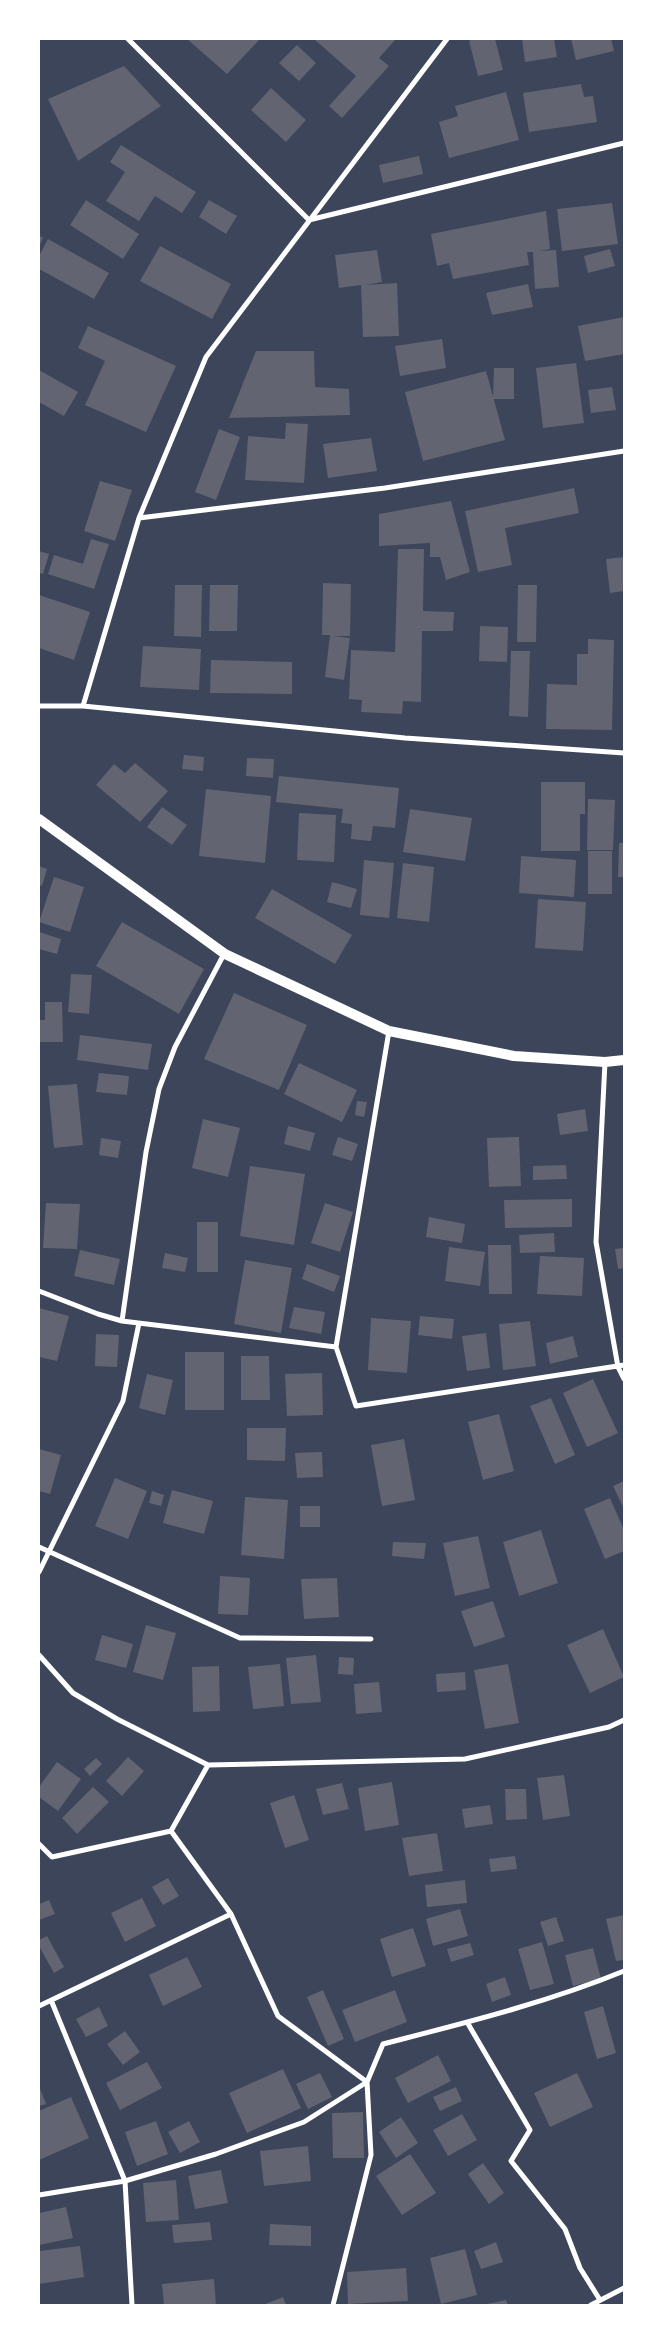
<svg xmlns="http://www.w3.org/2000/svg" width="663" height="2344" viewBox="0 0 663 2344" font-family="Montserrat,sans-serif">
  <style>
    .green { fill: #3c4559 }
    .building { fill: #626471 }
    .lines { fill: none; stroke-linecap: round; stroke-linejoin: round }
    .minor { stroke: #fff; stroke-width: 5 }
    .secondary { stroke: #fff; stroke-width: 10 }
  </style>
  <rect width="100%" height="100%" fill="#2d3142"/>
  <path class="green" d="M39,39H624V2305H39Z"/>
  <path class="building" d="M187,39H260L227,74Z
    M314,39H396L379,58L389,66L342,118L329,106L356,76Z
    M472,39H495L503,70L478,76L469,41Z
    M522,39H554L557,57L525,62Z
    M571,39H611L614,51L576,60Z
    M297,45L316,63L299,81L279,63Z
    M124,66L161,106L78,161L48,99Z
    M581,84L584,97L593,96L597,122L529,132L523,93Z
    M271,88L306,120L286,142L251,110Z
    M506,92L519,140L449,158L439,122L458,116L455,106Z
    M121,145L196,192L182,213L155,196L139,221L106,201L125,172L110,162Z
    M419,156L423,174L383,183L379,165Z
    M86,200L139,234L123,259L70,225Z
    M209,200L237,216L226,234L199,217Z
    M612,203L618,244L562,251L557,209Z
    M546,211L550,249L539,251L556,250L559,287L535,289L533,252H527L529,265L453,279L449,263L437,266L431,234Z
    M39,235L43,238L39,246Z
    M48,239L109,273L94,299L39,269V256Z
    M160,246L231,284L212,319L140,281Z
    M610,249L615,266L588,273L584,256Z
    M377,250L382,282L365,285L397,283L399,336L363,337L361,285L339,288L335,255Z
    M528,284L533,307L492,315L486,293Z
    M624,317V354L585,361L578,326Z
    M88,326L176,366L146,432L85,405L105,361L78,348Z
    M442,339L446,368L400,376L395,346Z
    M256,351H314L315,387L349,389L350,415L229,418Z
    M576,363L584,423L543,428L536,368Z
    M494,368H514V399H493Z
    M39,370L78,392L64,416L39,402Z
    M486,371L505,440L423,461L405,392Z
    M612,387L616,410L591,413L588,390Z
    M286,423L308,424L304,483L245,480L248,436L285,439Z
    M219,429L240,437L216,500L195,492Z
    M371,438L377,471L328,478L323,444Z
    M100,481L132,490L115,541L84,531Z
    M574,488L579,513L505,528L512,565L478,572L465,511Z
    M451,501L470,572L446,580L440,557H430V543L379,546V514Z
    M91,539L109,544L94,589L48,574L54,555L83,564Z
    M398,549H424L423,611L454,612L453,631H422L421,702L403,701L402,714L361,712L362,700L349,699L351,650L395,652Z
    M39,551L49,554L43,574L39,573Z
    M624,557V591L610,593L606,559Z
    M323,583L351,584L350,636H333L350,638L344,680L325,677L330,635H322Z
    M175,585H202L201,637L174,636Z
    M210,585H238L237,631H209Z
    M518,585H537L536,642H517Z
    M39,595L90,612L74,660L39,648Z
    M480,626L508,627L507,662L479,661Z
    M588,639L614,640L612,730L546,729L547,684L577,685V654H588Z
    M143,646L201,649L199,690L140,687Z
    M511,651H530L528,717L509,716Z
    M211,660L292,662V694L210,693Z
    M184,755L204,757L203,771L182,769Z
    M247,758L274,759L273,778L246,776Z
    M135,763L168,791L140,822L96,785L114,764L125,773Z
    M279,776L399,788L395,828L373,826L371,841L351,839L352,824L341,823L343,809L276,802Z
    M541,782H585V814H580V851H541Z
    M206,789L271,796L265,863L199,856Z
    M588,799L615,800L613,850H587Z
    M162,807L187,825L172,845L147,827Z
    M410,809L472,818L465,861L403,852Z
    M299,813L336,815L334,862L297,860Z
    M619,843H624V877H618Z
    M588,851H612V894H588Z
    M521,856L576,860L574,897L519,893Z
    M364,860L394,863L389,918L360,915Z
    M403,863L434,867L429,922L397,918Z
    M39,866L47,869L42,886L39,885Z
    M54,877L84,887L70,932L39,922Z
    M332,882L357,889L351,908L327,902Z
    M272,889L352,935L335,964L255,918Z
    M538,899L586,902L583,951L535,948Z
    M122,922L204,969L179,1014L96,966Z
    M39,932L61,939L57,954L39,949Z
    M71,974L92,975L89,1014L68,1012Z
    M234,993L307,1025L279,1090L204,1059Z
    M45,1002H62L63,1042H39V1020H45Z
    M80,1035L152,1044L148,1070L77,1060Z
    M299,1063L357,1090L342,1122L284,1094Z
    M99,1073L129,1076L127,1095L96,1092Z
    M77,1084L83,1145L54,1148L48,1086Z
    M357,1101L367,1102L364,1117L355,1115Z
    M585,1109L588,1131L560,1135L557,1114Z
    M203,1119L240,1128L228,1177L192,1168Z
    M288,1126L315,1133L310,1151L284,1144Z
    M338,1137L358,1144L352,1161L332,1155Z
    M519,1137L521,1186L489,1187L487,1138Z
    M101,1138L121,1141L118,1158L99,1155Z
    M566,1165L567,1179L533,1180V1166Z
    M250,1166L305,1174L294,1245L240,1236Z
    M572,1199V1227L505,1228L504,1200Z
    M46,1203L80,1204L77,1249L43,1248Z
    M325,1203L353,1212L340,1252L311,1243Z
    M429,1217L465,1224L462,1243L426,1237Z
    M197,1222H218V1272H197Z
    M554,1233L555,1252L520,1253L519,1235Z
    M488,1245H511L512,1294H489Z
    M449,1247L485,1252L480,1286L445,1281Z
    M624,1248V1268L618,1269L615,1249Z
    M80,1250L120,1259L114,1285L74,1276Z
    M165,1253L188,1258L185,1272L162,1268Z
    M540,1256L584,1258L582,1296L537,1294Z
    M245,1260L292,1268L281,1333L234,1324Z
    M307,1264L340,1276L334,1292L302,1279Z
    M294,1307L325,1312L321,1334L289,1328Z
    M39,1308L69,1316L57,1361L39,1357Z
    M420,1316L454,1319L452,1339L418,1335Z
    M371,1318L411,1321L407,1373L368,1370Z
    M530,1321L536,1366L503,1370L499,1324Z
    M486,1333L490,1368L467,1371L462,1336Z
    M96,1334L119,1335L117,1367L95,1366Z
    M573,1336L578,1357L550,1364L546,1343Z
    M185,1352H224V1410H185Z
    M241,1356H269L270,1400H241Z
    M322,1373L323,1415L287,1416L285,1374Z
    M147,1374L173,1380L165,1415L139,1408Z
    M593,1379L618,1433L587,1447L563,1393Z
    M551,1398L575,1455L555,1464L530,1406Z
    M499,1414L514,1471L483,1480L468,1422Z
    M247,1428H286L285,1461L247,1460Z
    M404,1439L415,1500L382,1506L371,1445Z
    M39,1449L61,1455L50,1494L39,1491Z
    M322,1452L323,1477L297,1478L295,1453Z
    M115,1478L147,1491L128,1539L95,1526Z
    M624,1481V1509L613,1486Z
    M172,1490L213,1501L204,1534L163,1523Z
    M152,1491L164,1495L161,1506L149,1503Z
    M245,1497L288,1500L284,1559L241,1555Z
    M610,1498L624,1530V1551L605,1559L584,1509Z
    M300,1506H320V1527H300Z
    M541,1530L558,1583L519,1596L503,1542Z
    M478,1536L490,1588L455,1596L443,1543Z
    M393,1542L426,1543L424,1559L392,1556Z
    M220,1576L250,1578L248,1615L218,1614Z
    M337,1578L339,1617L304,1619L301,1579Z
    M493,1601L505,1637L474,1647L461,1611Z
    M146,1625L176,1633L163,1680L133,1672Z
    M603,1629L624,1677L590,1693L567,1645Z
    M102,1635L133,1644L126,1668L95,1660Z
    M316,1655L321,1702L291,1704L286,1658Z
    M339,1657L354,1658L353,1675L338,1674Z
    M280,1664L284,1706L253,1709L248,1667Z
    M508,1664L519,1723L485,1729L474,1670Z
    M219,1666L220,1711L193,1712L192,1667Z
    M465,1672L466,1690L437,1692L436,1674Z
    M379,1682L382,1712L356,1714L354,1684Z
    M128,1757L144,1771L122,1796L106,1781Z
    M96,1758L102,1764L90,1776L84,1769Z
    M57,1762L81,1779L58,1811L39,1797V1787Z
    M564,1775L570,1816L543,1820L537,1778Z
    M392,1782L399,1825L365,1831L358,1788Z
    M342,1783L349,1809L323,1815L316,1789Z
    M93,1787L109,1802L77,1834L62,1818Z
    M505,1789H526L527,1819L506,1820Z
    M294,1795L309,1840L285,1848L270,1803Z
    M490,1805L493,1824L465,1828L462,1809Z
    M437,1833L443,1871L409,1876L402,1838Z
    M515,1856L517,1869L491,1872L489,1859Z
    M168,1878L179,1896L163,1905L152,1887Z
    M465,1880L467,1903L427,1907L425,1885Z
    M142,1898L156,1926L125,1942L111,1913Z
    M49,1900L55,1914L39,1920V1904Z
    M460,1909L468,1936L433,1946L426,1919Z
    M624,1915V1960L616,1961L606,1919Z
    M556,1917L564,1941L548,1946L540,1922Z
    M413,1928L426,1966L392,1977L380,1939Z
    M47,1936L64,1967L54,1973L39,1946V1940Z
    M542,1942L554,1984L530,1990L518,1949Z
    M470,1943L474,1955L451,1962L447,1949Z
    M593,1948L601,1979L573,1986L565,1955Z
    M187,1957L202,1987L163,2006L149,1975Z
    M505,1977L511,1995L492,2002L486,1984Z
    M323,1990L344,2039L328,2046L307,1997Z
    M395,1990L407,2022L355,2042L342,2010Z
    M603,2006L616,2053L597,2059L584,2012Z
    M99,2007L108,2026L86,2037L76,2019Z
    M125,2031L140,2052L123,2065L107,2044Z
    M438,2055L451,2081L408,2103L395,2078Z
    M147,2062L162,2088L120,2110L106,2083Z
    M283,2069L301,2108L247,2133L229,2093Z
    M320,2073L332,2097L308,2109L296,2084Z
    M577,2073L593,2107L550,2127L534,2093Z
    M39,2086L46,2104L39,2106Z
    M456,2087L462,2101L440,2111L433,2097Z
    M71,2097L89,2138L39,2160V2111Z
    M363,2112L364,2158H333L332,2113Z
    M462,2114L477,2140L448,2156L433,2130Z
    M401,2117L418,2143L396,2158L379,2132Z
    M156,2121L168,2154L137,2166L125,2132Z
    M189,2121L200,2142L180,2153L168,2132Z
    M308,2146L311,2181L264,2186L260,2151Z
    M410,2154L436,2193L402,2215L376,2176Z
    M483,2163L504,2193L489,2204L468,2174Z
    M221,2170L228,2203L195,2209L188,2176Z
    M176,2180L179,2220L146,2222L143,2183Z
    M66,2207L73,2238L39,2245V2213Z
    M210,2222L212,2240L174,2243L172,2225Z
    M270,2224L311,2226V2246L269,2245Z
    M496,2242L503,2262L481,2269L474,2251Z
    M80,2246L84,2277L39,2284V2251Z
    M465,2249L477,2295L441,2304L430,2258Z
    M406,2268L408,2301L348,2304L347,2272Z
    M214,2279L216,2305H164L162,2284Z
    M283,2297L286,2305H263Z
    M506,2300L508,2305H487V2304Z"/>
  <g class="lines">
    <path class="minor" d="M128,39L309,220L624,143
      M139,518L385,488L624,451
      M39,706H83L405,738L624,753
      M83,706L139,518L206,357L447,39
      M389,1031L336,1347L356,1406L624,1365
      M605,1062L596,1242L618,1367L624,1379
      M39,1291L98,1314L122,1321L336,1347
      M122,1321L146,1152L159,1089L175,1047L224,954
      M39,1547L240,1638L371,1639
      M39,1572L123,1401L139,1323
      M39,1655L73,1693L117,1719L208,1765L465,1759L609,1727L624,1720
      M171,1831L231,1914L278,2016L367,2082
      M39,1844L52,1857L171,1831L208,1765
      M51,2000L125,2181L132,2305
      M39,2006L231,1914
      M467,2022L530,2130L511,2161L565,2229L580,2268L600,2300
      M39,2195L125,2181L216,2154L304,2122L367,2082
      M333,2305L371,2155L367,2082L383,2044C464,2023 546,2003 624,1971
      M591,2305L624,2288"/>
    <path class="secondary" d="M39,819L225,954L389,1031L514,1056L605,1062L624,1060"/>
  </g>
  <rect width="663" height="2344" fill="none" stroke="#ffffff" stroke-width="80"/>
</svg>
